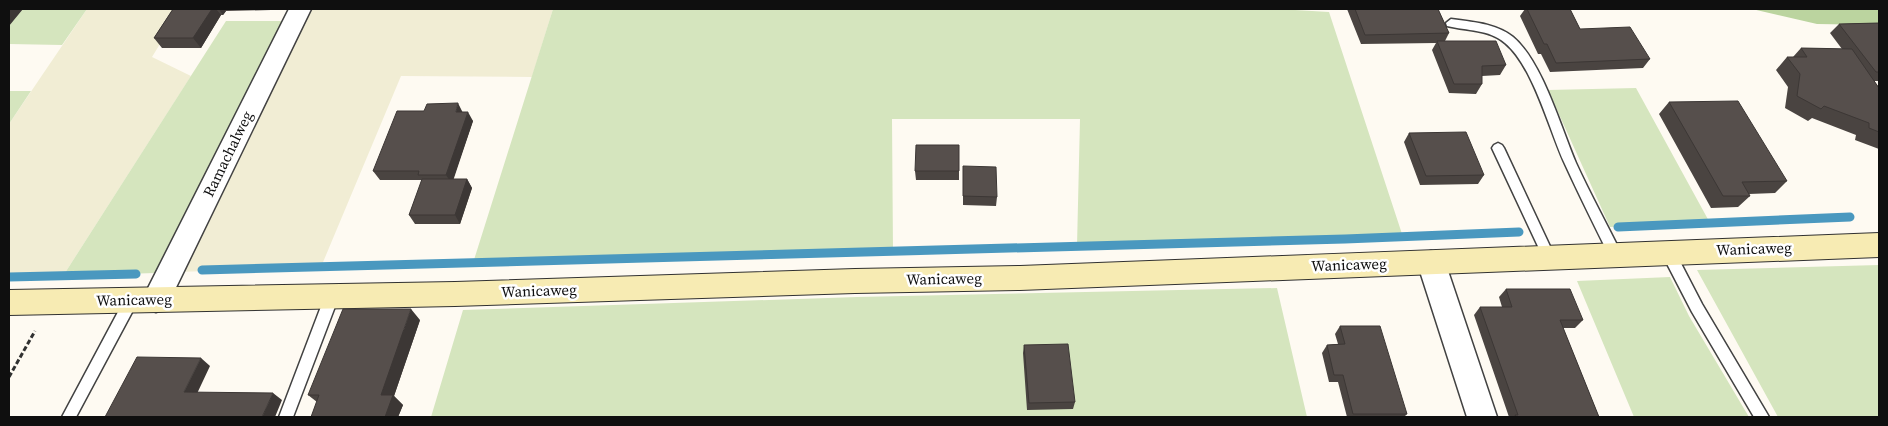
<svg xmlns="http://www.w3.org/2000/svg" width="1888" height="426" viewBox="0 0 1888 426" font-family="'Source Serif 4',serif">
  <style>
    .farmland { fill: #f1edd4 }
    .green { fill: #d5e5be }
    .forest { fill: #bbd49f }
    .lines { fill: none; stroke-linecap: round; stroke-linejoin: round }
    .stream { stroke: #4a98bf; stroke-width: 9 }
    .lane-casing { stroke: #424242; stroke-width: 3 }
    .street-casing { stroke: #424242; stroke-width: 3 }
    .secondary-casing { stroke: #313131; stroke-width: 2 }
    .path { stroke: #313131; stroke-width: 3; stroke-dasharray: 5 2.5; stroke-linecap: butt }
    .lane { fill: #fff; fill-rule: evenodd }
    .street { fill: #fff; fill-rule: evenodd }
    .secondary { fill: #f7ebb3; fill-rule: evenodd }
    .wall { fill: #4a4441 }
    .shaded-wall { fill: #3c3735 }
    .building { fill: #564f4c; stroke: #3c3735 }
    .labels { text-anchor: middle; stroke-width: 5; stroke-linejoin: round; paint-order: stroke }
    .street-label { font-size: 15px; fill: #0f0f0f; stroke: #fff }
  </style>
  <rect width="100%" height="100%" fill="#fefaf2"/>
  <path class="farmland" d="M87,9H173L162,25L171,26L152,57L191,76L63,276L9,277V124Z
    M309,9H553L532,77L401,76L321,267L178,272Z"/>
  <path class="green" d="M9,9H87L62,45L9,44Z
    M553,9H1278L1329,12L1403,237L1077,246L1080,119H892L893,252L473,263Z
    M226,21H284L155,273L63,276Z
    M1636,88L1710,223L1610,227L1548,90Z
    M9,91H31L9,124Z
    M1879,265V417H1778L1697,270Z
    M1670,277L1689,316L1749,417H1634L1577,281Z
    M1277,288L1307,417H431L463,310L857,297Z"/>
  <path class="forest" d="M1752,9H1879V25L1817,24Z"/>
  <g class="lines">
    <path class="stream" d="M1618,227L1850,217
      M202,270L1345,239L1519,232
      M9,277L136,274"/>
    <defs>
      <path id="lane" d="M1451,19C1471,22 1496,23 1513,37C1542,61 1561,128 1576,163C1590,194 1607,224 1622,255L1621,259L1616,260L1611,259C1595,227 1579,195 1564,162C1549,129 1533,66 1505,43C1489,29 1467,31 1447,26L1446,23Z
        M1498,143L1502,145L1504,148L1555,257L1554,261L1549,262L1544,261L1543,257L1492,148L1494,145Z
        M1668,247L1673,248L1702,304L1769,417H1754L1692,312L1663,256L1662,252L1663,248Z
        M332,290L337,292L339,296L293,417H279L325,296L327,292Z
        M131,295L136,297L138,301L76,417H62L126,297Z"/>
      <path id="street" d="M289,9H311L166,308L156,312L146,308L142,300Z
        M1431,251L1441,254L1445,262L1497,417H1467L1417,262L1421,254Z"/>
      <path id="secondary" d="M1879,233V257L1020,290L855,293L455,306L9,315V290L455,282L855,269L1020,266Z"/>
    </defs>
    <use href="#lane" class="lane-casing"/>
    <use href="#street" class="street-casing"/>
    <use href="#secondary" class="secondary-casing"/>
    <path class="path" d="M9,377L35,331"/>
    <use href="#lane" class="lane"/>
    <use href="#street" class="street"/>
    <use href="#secondary" class="secondary"/>
  </g>
  <path class="wall" d="M173,9H272L271,10L226,11L223,15H221L201,48H162L154,38Z
    M1347,9H1438L1449,33L1445,41L1506,65L1500,75L1482,76V84L1476,94L1449,93L1432,50L1436,43L1361,44Z
    M1525,9H1570L1580,29L1650,59L1643,68L1550,72L1541,54H1538L1520,16Z
    M1879,23V81H1874L1879,88V149L1855,140L1856,135L1812,118L1808,121L1785,108L1788,87L1776,70L1787,57H1793L1801,48L1842,49L1830,33L1839,24Z
    M1669,102L1787,181L1775,193L1749,194L1750,196L1738,207L1711,208L1659,114Z
    M463,112L473,121L453,179H467L472,188L460,224H415L409,215L422,181L421,180H380L373,171Z
    M1409,133L1484,175L1478,184L1420,185L1404,142Z
    M959,145V180H916L915,171Z
    M963,166L997,197L996,206L963,205Z
    M1506,289L1583,320L1575,328H1563L1599,417H1509L1474,315L1480,307H1502L1499,297Z
    M420,320L394,396L403,405L398,417H311L317,402L308,395Z
    M1340,326L1407,414L1404,417H1347L1338,382H1329L1322,353L1327,345L1338,344L1335,334Z
    M1024,345L1075,402L1073,409L1027,410L1023,353Z"/>
  <path class="shaded-wall" d="M9,9H23L9,26Z
    M212,9H216L221,15L201,48L193,38Z
    M219,9H224L226,11L223,15Z
    M458,103L463,113L456,112Z
    M468,112L473,121L452,184L446,175Z
    M467,179L472,188L460,224L455,215Z
    M411,309L420,320L394,396L403,405L398,417H385L381,395Z
    M201,358L210,366L194,400L184,392Z
    M273,393L282,400L275,417H262Z"/>
  <path class="building" d="M173,9H212L193,38H154Z
    M1355,9H1438L1449,33L1365,35Z
    M1527,9H1570L1580,29L1630,27L1650,59L1556,63L1547,44H1544Z
    M1879,23V72H1876L1839,24Z
    M1437,41H1496L1506,65L1482,66V84H1454Z
    M1801,48L1852,49L1879,88V132L1869,128V123L1824,106L1821,109L1797,96L1800,74L1787,57H1807Z
    M1738,101L1787,181L1742,182L1750,196H1723L1669,102Z
    M458,103L456,112H468L446,175H418L419,171H373L397,111H424L427,104Z
    M1466,132L1484,175L1426,176L1409,133Z
    M916,145H959V171H915Z
    M963,166L996,167L997,197L963,196Z
    M422,179H467L455,215H409Z
    M1506,289H1570L1583,320H1560L1599,417H1516L1515,415H1518L1480,307H1512Z
    M343,309H411L381,395H393L385,417H311L319,395H308Z
    M1340,326H1380L1407,414H1353L1343,375H1334L1327,345L1345,344Z
    M1068,344L1075,402L1029,403L1024,345Z
    M137,357L201,358L184,392L273,393L262,417H105Z"/>
  <g class="labels">
    <g class="street-label">
      <text transform="translate(228 154) rotate(-64)" y="5">Ramachalweg</text>
      <text transform="translate(1754 249) rotate(-2)" y="5">Wanicaweg</text>
      <text transform="translate(1349 265) rotate(-2)" y="5">Wanicaweg</text>
      <text transform="translate(944 279) rotate(-1)" y="5">Wanicaweg</text>
      <text transform="translate(539 291) rotate(-2)" y="5">Wanicaweg</text>
      <text transform="translate(134 300) rotate(-1)" y="5">Wanicaweg</text>
    </g>
  </g>
  <rect width="1888" height="426" fill="none" stroke="#0f0f0f" stroke-width="20"/>
</svg>
